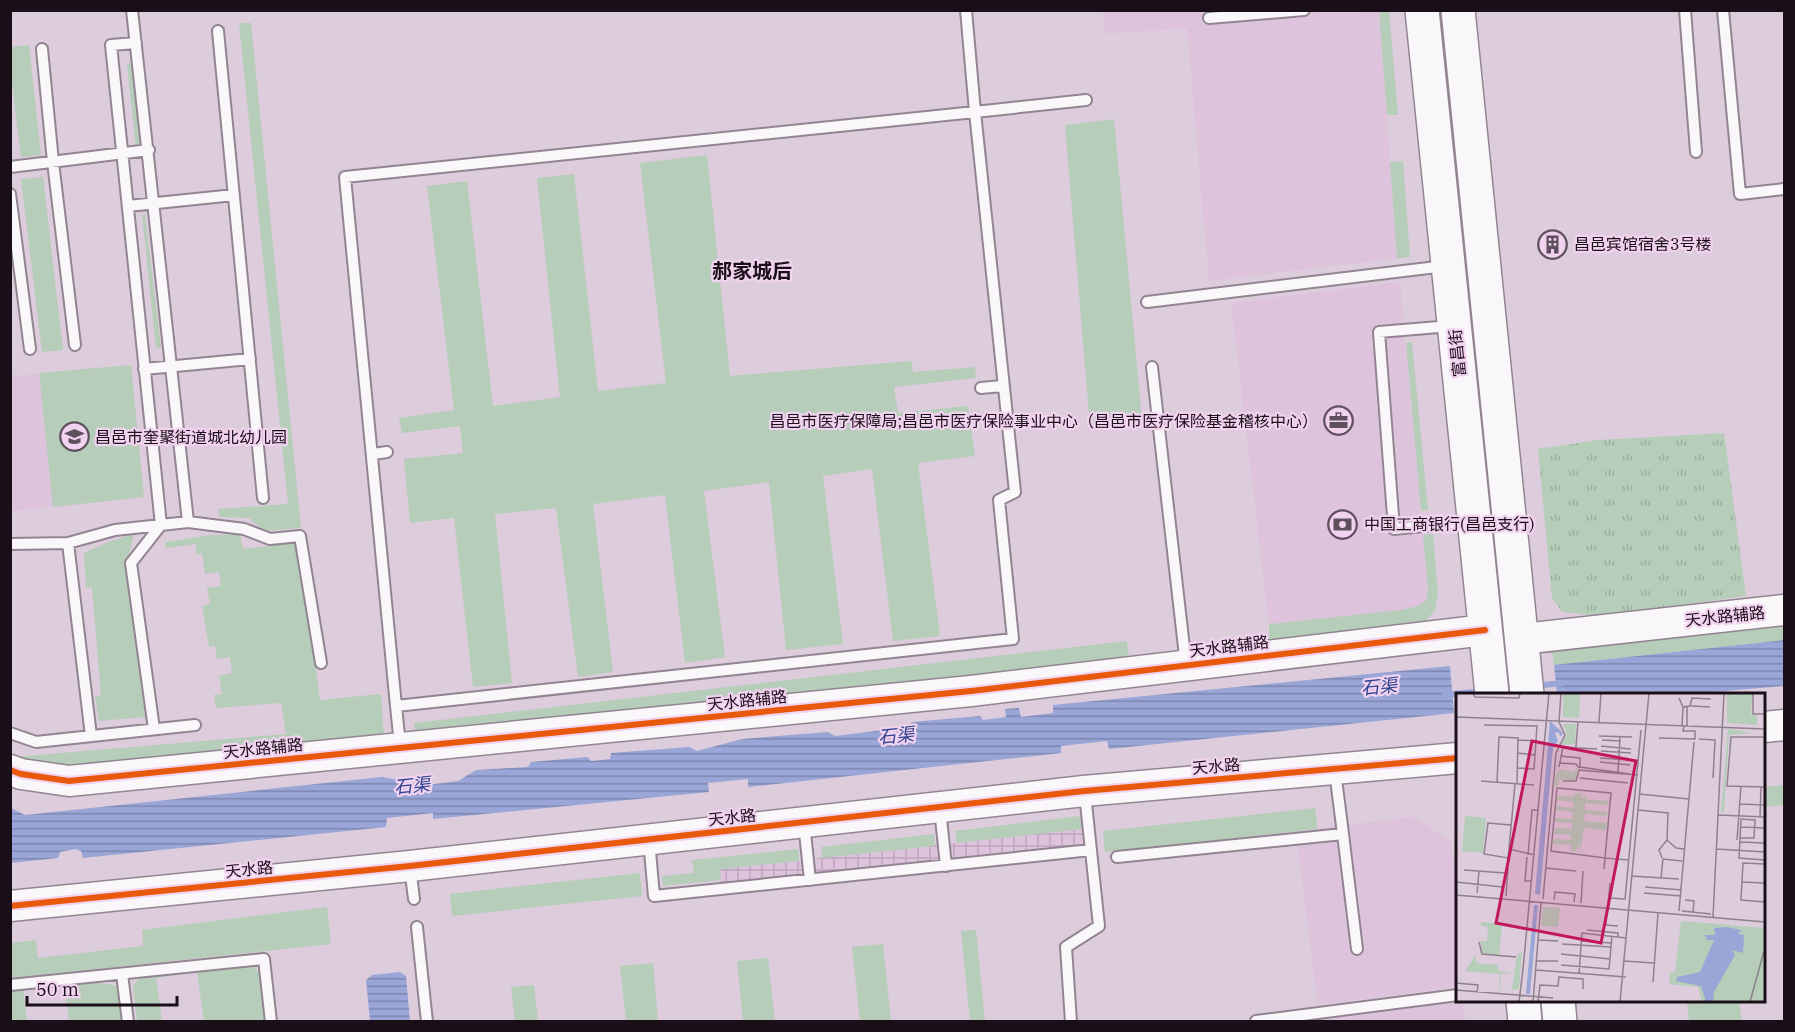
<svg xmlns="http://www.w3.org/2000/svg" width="1795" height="1032" font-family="'IBM Plex Serif','Noto Sans SC',serif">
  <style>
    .built { fill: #dec3dd }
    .industrial { fill: url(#industrial-grid) }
    .grass { fill: url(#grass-tufts) }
    .garden { fill: #b5cdb9 }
    .water { fill: url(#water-rules) }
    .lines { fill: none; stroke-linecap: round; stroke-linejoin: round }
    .stream { stroke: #9aa6d8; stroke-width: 6 }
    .lane-casing { stroke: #928591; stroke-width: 14 }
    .secondary-casing { stroke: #928591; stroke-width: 33 }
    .primary-casing { stroke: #928591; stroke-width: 36 }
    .lane { stroke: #faf7fa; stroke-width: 10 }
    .secondary { stroke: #faf7fa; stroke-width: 30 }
    .primary { stroke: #faf7fa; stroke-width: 33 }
    .cycleway-casing { stroke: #f1d2ef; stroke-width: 10 }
    .cycleway { stroke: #e8590c; stroke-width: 6 }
    .labels { text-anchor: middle; stroke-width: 4.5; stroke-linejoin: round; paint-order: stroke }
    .poi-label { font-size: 16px; fill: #1a0f19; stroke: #f1d2ef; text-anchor: start }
    .street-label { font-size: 16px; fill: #1a0f19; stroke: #f1d2ef }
    .water-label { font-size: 18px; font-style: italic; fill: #2c428f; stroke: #f1d2ef }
    .quarter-label { font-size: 20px; font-weight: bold; fill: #1a0f19; stroke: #f1d2ef }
    .inset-road { fill: none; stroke: #8f808e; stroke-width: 1.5 }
    .view { fill: #c2185b; fill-opacity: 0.15; stroke: #c2185b; stroke-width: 3 }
    .inset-edge { fill: none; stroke: #1a0f19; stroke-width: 3 }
  </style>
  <defs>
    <pattern id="industrial-grid" width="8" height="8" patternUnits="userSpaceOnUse" patternTransform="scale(1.5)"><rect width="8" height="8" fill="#dec3dd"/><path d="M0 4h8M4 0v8" fill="none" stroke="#bea6bd"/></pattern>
    <pattern id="grass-tufts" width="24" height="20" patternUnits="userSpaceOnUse" patternTransform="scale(1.5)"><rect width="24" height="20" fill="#b5cdb9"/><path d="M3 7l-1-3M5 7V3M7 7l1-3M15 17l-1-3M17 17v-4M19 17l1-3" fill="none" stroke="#9baf9e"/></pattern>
    <pattern id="water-rules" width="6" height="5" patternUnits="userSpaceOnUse" patternTransform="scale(1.5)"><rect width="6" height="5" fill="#9aa6d8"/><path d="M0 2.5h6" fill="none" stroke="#7d86ae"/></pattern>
  </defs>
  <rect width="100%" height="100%" fill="#ddccdc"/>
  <path class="built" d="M 1321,10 L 1322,14 L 1379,11 L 1397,258 L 1209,281 L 1187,28 L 1105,34 L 1103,11 Z
    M 1400,282 L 1428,587 L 1427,600 L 1418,606 L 1401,610 L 1269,624 L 1231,303 Z
    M 131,365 L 144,497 L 11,511 L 10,376 Z
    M 1414,817 L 1451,841 L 1458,889 L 1457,987 L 1318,1005 L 1296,831 Z
    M 1457,999 L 1458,1000 L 1463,1001 L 1465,1021 L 1276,1022 Z"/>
  <path class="industrial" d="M 1082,829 L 1084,845 L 721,885 L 719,869 Z"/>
  <path class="grass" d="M 1724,433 L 1746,596 L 1602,616 L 1562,612 L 1552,598 L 1538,449 L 1598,440 Z"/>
  <path class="garden" d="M 1379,11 L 1389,11 L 1398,115 L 1387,115 Z
    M 239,23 L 251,23 L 301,528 L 264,531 L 249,518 L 220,517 L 218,509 L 288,504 Z
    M 29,45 L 41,155 L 21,157 L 11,75 L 11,47 Z
    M 132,62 L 141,148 L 136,148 L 127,64 Z
    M 1114,119 L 1142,420 L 1090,426 L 1065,125 Z
    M 707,155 L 730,376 L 912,361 L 913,372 L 975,367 L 976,378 L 894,387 L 898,413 L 968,406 L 975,456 L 918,463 L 940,636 L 893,641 L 872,469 L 823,476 L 843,644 L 786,650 L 769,482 L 704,491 L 725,657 L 685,663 L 665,495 L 593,504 L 613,672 L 578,677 L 556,508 L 495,514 L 512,683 L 473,687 L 454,518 L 410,523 L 404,459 L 463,453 L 460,426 L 402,433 L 399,418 L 454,410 L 427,186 L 467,181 L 493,406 L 560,397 L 537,178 L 574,174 L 598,391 L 666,383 L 640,163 Z
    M 1403,161 L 1410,257 L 1397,258 L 1390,162 Z
    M 43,177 L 63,350 L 42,352 L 21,179 Z
    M 145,214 L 161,347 L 156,348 L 142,215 Z
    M 1412,342 L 1428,510 L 1421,511 L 1406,343 Z
    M 131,365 L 144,497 L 53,507 L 39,373 Z
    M 134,534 L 127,564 L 145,717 L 99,721 L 95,696 L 101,695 L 92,587 L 86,588 L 84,553 L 108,542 Z
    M 240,534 L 243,549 L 299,542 L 320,700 L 381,694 L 384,739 L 66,768 L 22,766 L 14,757 L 286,734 L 281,703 L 216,708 L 214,695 L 222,694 L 219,676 L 232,673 L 230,657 L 217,659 L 215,646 L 209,647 L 202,606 L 210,604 L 207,588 L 221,586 L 219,572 L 205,574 L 202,553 L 196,555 L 196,544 L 166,548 L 165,542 L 211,535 Z
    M 1433,534 L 1438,593 L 1435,610 L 1423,624 L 1269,640 L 1269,624 L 1401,610 L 1418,606 L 1427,600 L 1428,587 L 1423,535 Z
    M 1784,624 L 1784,640 L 1554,665 L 1552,650 Z
    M 1127,641 L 1129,660 L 416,737 L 414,723 Z
    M 1784,785 L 1784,805 L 1764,807 L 1764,787 Z
    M 1315,808 L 1318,829 L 1105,852 L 1103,831 Z
    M 1080,816 L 1082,829 L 957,843 L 955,831 Z
    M 934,834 L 935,846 L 822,858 L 821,847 Z
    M 798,849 L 799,861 L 720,869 L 721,880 L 663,886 L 662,876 L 694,873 L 692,860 Z
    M 640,873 L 642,896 L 452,916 L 450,894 Z
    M 327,907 L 331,944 L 11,978 L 11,943 L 36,940 L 38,958 L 143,946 L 142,930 Z
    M 976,930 L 985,1021 L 970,1021 L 961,931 Z
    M 883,944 L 891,1021 L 860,1021 L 852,947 Z
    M 768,958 L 775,1021 L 743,1021 L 737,961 Z
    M 653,963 L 658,1021 L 626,1021 L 620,966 Z
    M 251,964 L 259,972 L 265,1021 L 204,1021 L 197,972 L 156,978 L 162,1021 L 137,1021 L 133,986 L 139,978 Z
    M 86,981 L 119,986 L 123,1021 L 69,1021 L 64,985 L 23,990 L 27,1021 L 11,1021 L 10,990 Z
    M 534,985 L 538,1021 L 515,1021 L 511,987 Z
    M 1687,1001 L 1739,1001 L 1742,1021 L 1689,1021 Z"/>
  <path class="water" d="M 1784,640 L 1784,686 L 1691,694 L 1557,694 L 1554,665 Z
    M 1450,666 L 1454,713 L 1109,749 L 1107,741 L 1061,746 L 1061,753 L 748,787 L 748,779 L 708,783 L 709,792 L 433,819 L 433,813 L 387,818 L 386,827 L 83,858 L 81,851 L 75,849 L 60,852 L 58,858 L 11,863 L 11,808 L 25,815 L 382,777 L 427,785 L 458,781 L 476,770 L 528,767 L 531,762 L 587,757 L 591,761 L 610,759 L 611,753 L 689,747 L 697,751 L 742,739 L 828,732 L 835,736 L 907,727 L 912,722 L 980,716 L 983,720 L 1006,717 L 1005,709 L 1019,708 L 1021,717 L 1053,713 L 1053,705 Z
    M 400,972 L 406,976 L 410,1021 L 370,1021 L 366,980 L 372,975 Z"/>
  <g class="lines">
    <path class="stream" d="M 1534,686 L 1563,683
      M 1445,695 L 1482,691"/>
    <defs>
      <path id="lane" d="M 132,10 L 188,522
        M 966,10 L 975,112 L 1086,100
        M 1685,10 L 1696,152
        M 1723,10 L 1740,194 L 1784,189
        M 1209,18 L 1304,10
        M 218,31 L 263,498
        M 42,49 L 53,162 L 75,345
        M 975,112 L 1015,492 L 999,500 L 1013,639 L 396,706 L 345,177 Z
        M 10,167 L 149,150
        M 10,194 L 30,349
        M 128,206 L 234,195
        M 1147,302 L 1445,266
        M 1451,326 L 1379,332 L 1394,529 L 1471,521
        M 1152,367 L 1186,665
        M 144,369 L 250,359
        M 981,388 L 1002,386
        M 373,454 L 387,452
        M 10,544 L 68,543
        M 396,706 L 400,745
        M 154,729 L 131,563 L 161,525 L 188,522 L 244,529 L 270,539 L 300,536 L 321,663
        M 10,733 L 36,742 L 195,725
        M 91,736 L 68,543 L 115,530 L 161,525 L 111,45 L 136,43
        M 940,809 L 946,866
        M 804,823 L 810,880
        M 1343,834 L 1357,949
        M 649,840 L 654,896 L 1091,850
        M 1117,857 L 1343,834 L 1335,771
        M 410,867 L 414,899
        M 417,927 L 427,1022
        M 122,974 L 128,1022
        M 10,985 L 264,959 L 271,1022
        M 1256,1021 L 1458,995
        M 1071,1022 L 1066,947 L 1099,926 L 1085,794"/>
      <path id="secondary" d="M 1522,639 L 1784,610
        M 1764,727 L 1784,725
        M 10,770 L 21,774 L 69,781 L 971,691 L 1485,630
        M 10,906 L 410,866 L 1084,791 L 1458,758"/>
      <path id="primary" d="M 1422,10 L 1492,694
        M 1458,10 L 1527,694
        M 1523,1000 L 1525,1022
        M 1558,1000 L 1560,1022"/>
    </defs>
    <use href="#lane" class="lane-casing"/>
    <use href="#secondary" class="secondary-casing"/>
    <use href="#primary" class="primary-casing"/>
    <use href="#lane" class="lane"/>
    <use href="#secondary" class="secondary"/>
    <use href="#primary" class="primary"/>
    <defs>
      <path id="cycleway" d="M 10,770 L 21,774 L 69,781 L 971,691 L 1485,630
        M 10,906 L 410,866 L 1084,791 L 1458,758"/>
    </defs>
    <use href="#cycleway" class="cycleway-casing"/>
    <use href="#cycleway" class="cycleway"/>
  </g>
  <defs>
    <symbol id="building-ring" viewBox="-11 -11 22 22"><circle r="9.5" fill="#f1d2ef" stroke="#5e515d" stroke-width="1.5"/><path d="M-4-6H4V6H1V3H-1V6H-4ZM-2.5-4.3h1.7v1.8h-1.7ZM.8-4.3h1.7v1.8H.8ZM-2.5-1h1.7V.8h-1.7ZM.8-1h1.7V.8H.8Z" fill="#5e515d"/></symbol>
    <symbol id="office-ring" viewBox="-11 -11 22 22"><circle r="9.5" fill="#f1d2ef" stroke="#5e515d" stroke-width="1.5"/><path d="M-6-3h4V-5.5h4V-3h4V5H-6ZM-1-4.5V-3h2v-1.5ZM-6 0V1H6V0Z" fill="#5e515d"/></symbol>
    <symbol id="school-ring" viewBox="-11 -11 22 22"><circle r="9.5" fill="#f1d2ef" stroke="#5e515d" stroke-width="1.5"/><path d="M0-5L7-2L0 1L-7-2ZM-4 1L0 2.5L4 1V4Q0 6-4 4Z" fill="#5e515d"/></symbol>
    <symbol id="bank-ring" viewBox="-11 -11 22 22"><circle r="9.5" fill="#f1d2ef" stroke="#5e515d" stroke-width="1.5"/><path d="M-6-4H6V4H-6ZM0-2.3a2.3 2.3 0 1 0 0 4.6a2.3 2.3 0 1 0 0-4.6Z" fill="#5e515d"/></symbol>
  </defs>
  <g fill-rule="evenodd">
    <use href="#building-ring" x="1536" y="228" width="33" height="33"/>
    <use href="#office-ring" x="1322" y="404" width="33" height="33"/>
    <use href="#school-ring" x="58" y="420" width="33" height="33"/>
    <use href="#bank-ring" x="1326" y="508" width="33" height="33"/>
  </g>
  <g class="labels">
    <g class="poi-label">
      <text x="1574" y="250">昌邑宾馆宿舍3号楼</text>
      <text x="1318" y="427" text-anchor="end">昌邑市医疗保障局;昌邑市医疗保险事业中心（昌邑市医疗保险基金稽核中心）</text>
      <text x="95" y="443">昌邑市奎聚街道城北幼儿园</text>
      <text x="1364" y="530">中国工商银行(昌邑支行)</text>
    </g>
    <g class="street-label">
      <text transform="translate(1457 353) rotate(-96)" y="6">富昌街</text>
      <text transform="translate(1725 616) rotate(-6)" y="6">天水路辅路</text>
      <text transform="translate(1229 646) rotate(-7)" y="6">天水路辅路</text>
      <text transform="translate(747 700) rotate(-6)" y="6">天水路辅路</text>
      <text transform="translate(263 748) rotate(-6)" y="6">天水路辅路</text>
      <text transform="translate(1216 766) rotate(-5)" y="6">天水路</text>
      <text transform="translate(732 817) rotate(-6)" y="6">天水路</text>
      <text transform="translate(249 869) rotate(-6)" y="6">天水路</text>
    </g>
    <g class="water-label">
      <text transform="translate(1379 687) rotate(-6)" y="6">石渠</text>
      <text transform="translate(896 736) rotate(-6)" y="6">石渠</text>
      <text transform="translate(412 786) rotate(-6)" y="6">石渠</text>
    </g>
    <g class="quarter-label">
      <text x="752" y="278">郝家城后</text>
    </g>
  </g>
  <g transform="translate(1456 693)">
    <rect width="309" height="309" fill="#ddccdc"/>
    <path d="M 124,0 L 123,25 L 107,24 L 107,1 ZM 107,31 L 120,31 L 119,51 L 105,52 L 111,40 ZM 87,214 L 104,215 L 102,234 L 85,233 ZM 225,228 L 309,235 L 309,309 L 246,309 L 242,294 L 213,291 L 214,280 L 219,279 Z" fill="#b5cdb9"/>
    <path d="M 271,0 L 296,0 L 295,22 L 301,22 L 301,32 L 271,30 ZM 272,36 L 297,40 L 273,42 L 268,119 L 265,119 ZM 103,55 L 100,83 L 104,76 L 117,79 L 122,74 L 119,88 L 103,87 L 102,93 L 98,93 ZM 119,100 L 126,100 L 125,106 L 130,101 L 130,106 L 153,108 L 152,112 L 129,110 L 129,117 L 151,119 L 151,123 L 129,121 L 128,128 L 151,130 L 150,137 L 128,135 L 124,160 L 123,151 L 120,158 L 115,158 L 115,152 L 97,151 L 98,146 L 115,147 L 115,142 L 98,141 L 99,135 L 116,136 L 116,130 L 99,129 L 99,125 L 116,126 L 117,119 L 100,117 L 100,113 L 117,115 L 118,109 L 101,107 L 101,103 L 118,104 ZM 9,123 L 30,125 L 27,160 L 6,158 ZM 25,229 L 46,231 L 43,262 L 27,260 L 24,248 L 31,248 L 32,234 L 25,233 ZM 66,258 L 63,296 L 51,298 L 56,296 L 61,262 ZM 19,263 L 21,270 L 42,272 L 42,278 L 57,280 L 45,281 L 44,296 L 48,298 L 43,297 L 44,281 L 9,278 Z" fill="#b5cdb9"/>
    <path d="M 94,28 L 107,40 L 105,44 L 102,39 L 99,40 L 102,48 L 97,55 L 84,202 L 79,201 ZM 78,212 L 82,212 L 74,301 L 70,301 ZM 271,234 L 285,237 L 282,241 L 288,242 L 287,260 L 276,257 L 279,262 L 258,299 L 257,309 L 250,309 L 245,293 L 220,288 L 221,284 L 244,279 L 258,247 L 251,247 L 249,242 L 259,242 L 258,235 Z" fill="#9aa6d8"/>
    <path class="inset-road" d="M 17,0 L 19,4 L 63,5 L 64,0M 297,0 L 297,21 L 309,21M 223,5 L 227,14 L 234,13 L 236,5 L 255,6M 235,13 L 254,14M 0,24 L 309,36M 143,29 L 145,0M 28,32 L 81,33 L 78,76 L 61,75M 226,33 L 227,14M 231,33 L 231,14M 143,43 L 176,44M 309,44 L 275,44 L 271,93 L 309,94M 203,45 L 239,46 L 239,38 L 227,38 L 228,33M 0,46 L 0,24M 243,46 L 259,47 L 257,85M 62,47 L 80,48M 146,47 L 164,48M 145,53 L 175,56M 120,54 L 122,28M 145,58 L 175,60M 61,60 L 79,62M 104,63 L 124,65 L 124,74 L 173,81M 144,65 L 174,67M 144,69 L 174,72M 103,70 L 120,71 L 123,75M 103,74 L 107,54 L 141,56M 123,77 L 182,82M 162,79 L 164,44M 124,85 L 172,90M 25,88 L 78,92M 107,88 L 120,88 L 123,77M 41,89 L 43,44 L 62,45 L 61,91M 59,91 L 53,156 L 79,162M 101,95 L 155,100 L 149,165 L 95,158 ZM 183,101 L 233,106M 283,111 L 309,112M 182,117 L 212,120 L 211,147 L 220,155 L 228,156M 262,122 L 309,124M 304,124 L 305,94M 285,134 L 309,135M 284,145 L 298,145 L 299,127 L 285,126 L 283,165 L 309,167M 281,147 L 285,93M 284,149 L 309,150M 53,156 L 52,165 L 28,161 L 32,130 L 55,132M 260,156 L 309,159M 72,162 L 76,117 L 82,117M 71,164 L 69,188 L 76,188M 206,165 L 203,157 L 211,147M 309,171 L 287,170 L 285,207 L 309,209M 89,175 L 120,178M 148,176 L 149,165 L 173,167M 8,177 L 49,180M 175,183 L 223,186M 205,185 L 207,166 L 226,168M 0,189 L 46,194M 286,189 L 308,190M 189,194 L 226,197M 21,200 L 23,178M 188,200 L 225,203M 0,202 L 309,229M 50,203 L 52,175M 153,205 L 169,206 L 185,37M 87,206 L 100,60 L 109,42 L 103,29 L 105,0M 98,207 L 99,199 L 119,201 L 118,209M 229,207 L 238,208 L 237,219M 125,210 L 127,178M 152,212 L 154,190M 151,216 L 150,232 L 162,233M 223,218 L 238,49M 226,218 L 255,221M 257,224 L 268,0M 131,237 L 162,240 L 162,244M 82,247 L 102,248M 125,248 L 155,250M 23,249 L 26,261 L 60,264M 106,251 L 155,254M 105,261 L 154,266M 81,268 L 102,268M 168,268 L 198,270M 105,272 L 153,276 L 156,243M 67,276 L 93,0M 80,277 L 170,284M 123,281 L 126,240 L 170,245M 197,289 L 202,220M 0,290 L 22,292 L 21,299M 0,297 L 97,305M 63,309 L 67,276M 77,309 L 85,210M 82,309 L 84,292 L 102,293 L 103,284 L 127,286 L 127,296M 164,309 L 193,0M 294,309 L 308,258"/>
    <path class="view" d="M 76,48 L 180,68 L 145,250 L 40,230 Z"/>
    <rect width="309" height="309" class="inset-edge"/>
  </g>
  <rect width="1795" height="1032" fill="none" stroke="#1a0f19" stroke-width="24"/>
  <path d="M27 996v9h150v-9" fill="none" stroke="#1a0f19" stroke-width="3"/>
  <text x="36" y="996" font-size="18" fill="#1a0f19" stroke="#f1d2ef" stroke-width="4.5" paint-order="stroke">50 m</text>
</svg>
